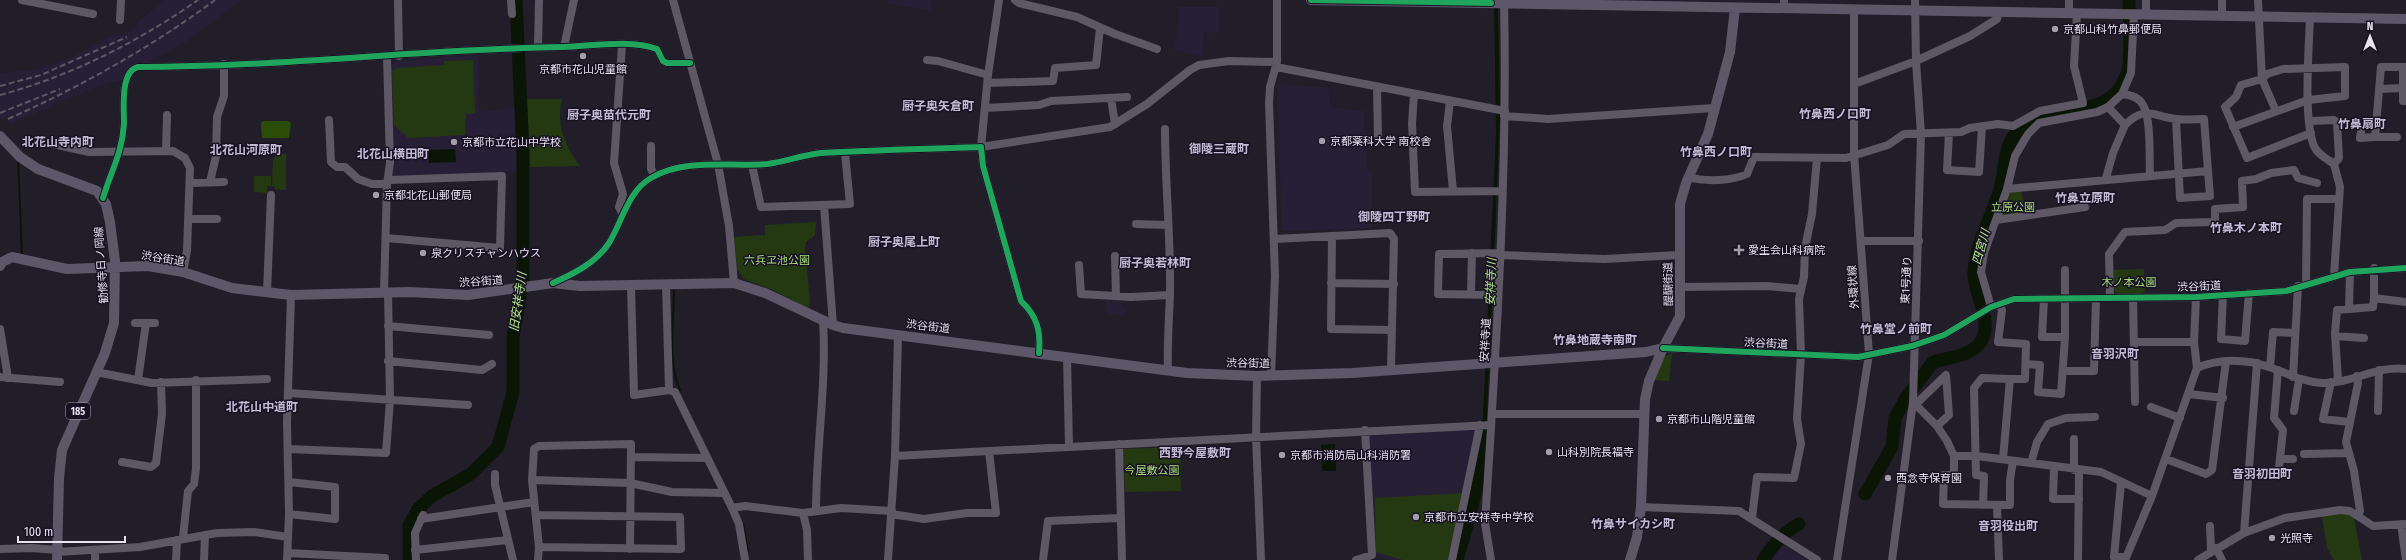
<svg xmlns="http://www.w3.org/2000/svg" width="2406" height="560" font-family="'Fira Sans Condensed','Noto Sans JP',sans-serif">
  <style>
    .built { fill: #271f35 }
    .green { fill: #243912 }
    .forest { fill: #2c4d07 }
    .water { fill: #0a1505 }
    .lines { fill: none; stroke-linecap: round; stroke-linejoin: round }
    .stream { stroke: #0a1505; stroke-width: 2 }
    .river { stroke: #0a1505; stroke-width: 13 }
    .minor { stroke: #5d5766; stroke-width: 8 }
    .major { stroke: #5e576a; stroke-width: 10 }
    .rail { stroke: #5c5864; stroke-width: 2; stroke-dasharray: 6 3; stroke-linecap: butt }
    .cycleway-casing { stroke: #181123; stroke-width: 8 }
    .cycleway { stroke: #20a55d; stroke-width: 6 }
    .poi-dot { fill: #a19daa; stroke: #181123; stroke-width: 1.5 }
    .labels { text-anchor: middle; stroke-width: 3; stroke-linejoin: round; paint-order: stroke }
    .shield { fill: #181123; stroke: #a8a3b2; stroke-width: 1 }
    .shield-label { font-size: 10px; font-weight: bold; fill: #e6e2ef }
    .poi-label { font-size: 11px; fill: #e6e2ef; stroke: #181123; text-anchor: start }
    .park-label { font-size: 11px; fill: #a5de7b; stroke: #181123 }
    .street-label { font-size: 11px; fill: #e6e2ef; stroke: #181123 }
    .neighbourhood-label { font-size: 12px; font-weight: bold; fill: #c4bcd5; stroke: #181123 }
    .water-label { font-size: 12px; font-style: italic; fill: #afe986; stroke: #181123 }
  </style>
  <rect width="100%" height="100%" fill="#221e29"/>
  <path class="built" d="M 164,0 L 241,0 L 187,41 L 143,65 L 124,79 L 99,86 L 10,124 L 7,117 L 0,120 L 0,74 L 36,69 L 71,58 L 116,33 L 120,36 L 138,27 L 136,24 Z
    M 889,0 L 932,0 L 931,11 L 888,3 Z
    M 1179,7 L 1219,7 L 1219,33 L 1204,32 L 1202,57 L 1174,50 L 1179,22 Z
    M 479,55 L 478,108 L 481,112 L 516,106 L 516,172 L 393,176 L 390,68 L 396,61 Z
    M 1277,84 L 1329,88 L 1330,107 L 1364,111 L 1367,170 L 1372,172 L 1372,228 L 1282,231 Z
    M 1106,300 L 1123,301 L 1121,306 L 1125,307 L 1125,315 L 1106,314 Z
    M 1476,429 L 1449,560 L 1392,560 L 1374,554 L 1369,437 L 1371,436 Z
    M 1780,544 L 1797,554 L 1806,560 L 1768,560 Z"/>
  <path class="green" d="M 473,60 L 475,113 L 466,114 L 465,135 L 408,138 L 394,125 L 392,71 L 397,68 L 444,65 L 444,61 Z
    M 527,99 L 562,99 C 556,124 564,145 580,166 L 530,167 Z
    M 276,154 L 286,154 L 286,190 L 275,189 L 275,187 L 272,186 L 273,161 Z
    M 254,176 L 271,176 L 271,186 L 267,186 L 267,193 L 254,192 Z
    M 2021,187 L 2023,201 L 2031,203 L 2033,214 L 1996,220 L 2007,189 Z
    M 816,222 L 815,235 L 806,242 L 805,248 L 810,302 L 808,308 L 771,289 L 744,279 L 737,269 L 734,237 L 765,235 L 765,225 Z
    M 2144,269 L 2145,291 L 2140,295 L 2117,294 L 2114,290 L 2113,270 Z
    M 1672,353 L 1669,381 L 1654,380 L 1664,357 Z
    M 1180,447 L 1181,491 L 1125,492 L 1123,449 Z
    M 1464,493 L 1448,560 L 1403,560 L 1376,552 L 1375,498 Z
    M 2341,513 L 2348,514 L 2354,518 L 2362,560 L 2334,560 L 2327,548 L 2322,516 Z"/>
  <path class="forest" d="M 263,121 L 288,121 L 291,123 L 289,138 L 262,138 L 261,123 Z"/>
  <path class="water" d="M 1494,0 L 1498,0 L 1500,119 L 1486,438 L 1459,560 L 1454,560 L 1480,448 L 1483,416 L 1496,132 Z
    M 455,149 L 456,162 L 429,163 L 428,150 Z
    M 1335,444 L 1336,471 L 1322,471 L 1321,445 Z"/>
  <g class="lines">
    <path class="stream" d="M 18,159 L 22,256
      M 674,290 C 674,322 667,361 680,390
      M 743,524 L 748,551"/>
    <path class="river" d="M 1865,494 L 1892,447 L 1895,418 L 1906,398 L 1933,362 C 1948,358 1970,356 1980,343 C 1995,321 1973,295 1974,273 C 1975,245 1991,218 1999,192 C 2004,179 2003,164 2007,151 C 2025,87 2109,137 2128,70 C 2132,55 2129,16 2129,0
      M 409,560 L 409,526 L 418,509 L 432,496 L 471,474 L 498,447 L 513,392 L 513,337 L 523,280 L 523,154 L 516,0
      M 1457,560 C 1470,516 1483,471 1485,426
      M 1763,560 C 1773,546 1783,532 1799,524"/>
    <path class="minor" d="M 22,0 L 93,14
      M 398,0 L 399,56
      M 511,0 L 512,14
      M 673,0 L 718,164 L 729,226 L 734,283
      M 999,0 L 988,75 L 981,147 L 1110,127 L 1147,104 L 1190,70 L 1199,65 L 1229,61 L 1277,62
      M 1015,0 L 1019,3 L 1077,17 L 1115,34 L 1157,49
      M 2069,0 L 2069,13
      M 2146,0 L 2146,14
      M 2258,0 L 2262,79 L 2276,111
      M 2222,1 L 2222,16
      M 1784,8 L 1784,0
      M 2310,17 C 2309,48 2303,119 2314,146 C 2317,154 2327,159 2334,164 L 2340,187 L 2334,276
      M 120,20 L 121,0
      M 622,45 L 614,163 L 623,194 L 619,207 L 622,213
      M 538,47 L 539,0
      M 564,47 L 574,0
      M 927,60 L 938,61 L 988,75
      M 1276,67 L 1505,111
      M 2403,67 L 2403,101 L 2406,101
      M 988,83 L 1053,81 L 1055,68 L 1096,65 L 1100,28
      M 1854,84 L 1916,61 L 1970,36 L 1997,19 L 1999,12
      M 1377,87 L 1378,138
      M 2379,89 L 2403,88
      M 1414,94 L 1412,124 L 1415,192 L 1502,191
      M 2122,94 C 2129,95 2136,96 2141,102 C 2152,114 2149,159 2150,176
      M 1111,98 L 1115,124
      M 1450,101 L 1447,126 L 1453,191
      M 985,108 L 1039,105 L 1051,101 L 1127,97
      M 1504,116 L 1548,119 L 1714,108
      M 2176,119 L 2180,198 L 2210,196 L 2208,171
      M 329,120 L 331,162 L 337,167 L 345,167 L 358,179 L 372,184 L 387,184
      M 2310,121 L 2334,120 L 2337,122 L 2339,158 L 2334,164
      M 2233,127 L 2308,100 L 2345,96 L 2345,67 L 2283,69 L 2267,74 L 2262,79 L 2241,85 L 2236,97 L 2225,107 L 2247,158 L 2311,133
      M 1165,129 C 1165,184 1171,239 1170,294 C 1169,320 1167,345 1168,371
      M 2361,132 L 2360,138 L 2375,137
      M 1949,133 L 1947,170 L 1979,172 L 1982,127
      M 2397,137 L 2375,137 L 2381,67 L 2406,67
      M 41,144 L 53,144 L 89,152 L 173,151 L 185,158 L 190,168 L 187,251 L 183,272
      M 651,146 L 651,169 L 655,176
      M 166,151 L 167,115
      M 752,165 L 761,207 L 850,204 L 845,153
      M 1689,177 C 1705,182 1732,181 1747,174 L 1754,157 L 1846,158 L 1888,145 L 1904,134 L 1961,132 L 1970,128 L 1998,124 L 2013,126 L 2040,111 L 2083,103 L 2074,66 L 2077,13
      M 2106,178 L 2113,153 L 2125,125
      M 210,182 L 216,156 L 217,117 L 224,96 L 224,64
      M 190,183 L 224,182
      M 2007,189 L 2208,171 L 2204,119 C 2195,119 2185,120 2176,119 C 2152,116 2145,105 2125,125 L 2108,107
      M 103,198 C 111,171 122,154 124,124 C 124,109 120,71 138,67 C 280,67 422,49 564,47 C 592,46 631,39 657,49 L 663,61 L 667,63 L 690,63
      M 824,205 L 833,325
      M 188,219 L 217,219
      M 1996,220 L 2085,207
      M 1136,224 L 1167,225
      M 1332,237 L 1331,329 L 1392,330
      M 386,238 L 500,248 L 502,176 L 389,180
      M 1275,239 L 1390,233 L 1394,239 L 1391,369
      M 1861,241 L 1919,241
      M 1500,255 L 1604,259 L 1679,255
      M 1115,256 L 1116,296
      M 1079,265 L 1081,294 L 1131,297 L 1170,295
      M 2374,268 L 2374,298 L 2406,302
      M 553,283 C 573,274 596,263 609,243 C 622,222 628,191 651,178 C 685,158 730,167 767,164 C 785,162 802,155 821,153 C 874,150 928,149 981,147 L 983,166 L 1021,301 C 1037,316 1041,331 1039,353
      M 1331,283 L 1394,284
      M 666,284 L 669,390
      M 2306,284 L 2307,199 L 2339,199
      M 631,285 L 634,395 L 669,390 L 675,392 L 732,508 L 739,524 L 745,560
      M 1680,287 L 1767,286 L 1801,289
      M 384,292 L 387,184 L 390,163 L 387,57
      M 267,293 L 271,195
      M 1471,294 L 1472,253
      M 1498,295 L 1438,294 L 1439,254 L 1500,253
      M 2223,295 L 2221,339 L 2245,341 L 2249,293
      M 2110,298 L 2109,254 L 2125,232 L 2165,230 L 2176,223 L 2215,222 L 2215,209 L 2243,207 L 2242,181 L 2256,179 L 2271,173 L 2294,170 L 2298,178 L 2317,183
      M 2133,298 L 2135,402
      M 2044,299 L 2042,337 L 2065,337
      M 1999,304 L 2002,310 L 1998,342 L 2026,344 L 2025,379 L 2010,379 L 2003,459
      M 1991,307 L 1981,272 L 1984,253 L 2007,189 L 2015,156 L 2028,134 L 2039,123 L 2097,112 L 2108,107 L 2122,94 L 2131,73 L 2134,14
      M 2349,308 L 2350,272
      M 135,323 L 146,323
      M 388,326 L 489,335
      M 0,329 L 8,378
      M 2335,336 L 2364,338
      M 2134,342 L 2194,342
      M 1663,348 L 1858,357 L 1912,346 L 1944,335 L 1991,307 L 2014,299 L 2196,297 L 2286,291 L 2350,272 L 2406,268
      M 1067,357 L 1069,446
      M 388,361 L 482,370 L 492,364
      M 2026,364 L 2040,365 L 2038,392 L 2061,394 L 2065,337 L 2065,270
      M 2270,367 L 2273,332 L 2294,333
      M 2197,368 C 2219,358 2247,359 2269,367 C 2287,373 2302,382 2322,383 C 2351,384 2377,365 2406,369
      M 2278,370 L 2274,418 L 2283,430 L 2279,468
      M 2063,371 L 2094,371 L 2096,298
      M 96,372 L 152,383 L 267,379
      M 1257,376 L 1256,437 L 1261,560
      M 1271,376 L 1275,276 L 1269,103 L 1270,87 L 1277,62 L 1277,0
      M 2357,376 L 2358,383 L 2346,442 L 2354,471 L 2360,511 L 2358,516
      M 0,377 L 60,382
      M 2293,377 L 2298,286
      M 138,380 L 146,323 L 155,323
      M 2338,381 L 2335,333 L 2337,310 L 2373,307 L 2374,298
      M 2331,382 L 2323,419 L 2349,422
      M 289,393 L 468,405
      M 2189,394 L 2223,398
      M 1913,402 L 1937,426 L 1947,441 L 1954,456 L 1954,475 L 1944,475 L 1943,504 L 2010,505 L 2010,480 L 2013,461
      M 1916,404 L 1946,375 L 1949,415 L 1937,426
      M 2151,407 L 2180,418
      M 2294,411 L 2299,379
      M 2378,411 L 2379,370
      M 1492,414 L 1644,414
      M 1119,444 L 1122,560
      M 288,449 L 386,453 L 390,400 L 388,292
      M 2304,454 L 2348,453
      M 895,456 L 1491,425
      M 1954,456 L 1977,456 L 2101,472 L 2152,496
      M 632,457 L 707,458
      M 2166,459 L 2206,474 L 2212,470 L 2226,361
      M 2280,459 L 2293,459
      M 122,462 L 151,467 L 156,463 L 162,414 L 161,382
      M 2031,463 L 2037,442 L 2048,424 L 2066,418 L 2095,417
      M 2054,467 L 2053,499 L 2079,499
      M 2074,470 L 2074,439
      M 495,474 L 495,485 L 513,560
      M 532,480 L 630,483 L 672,492 L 724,493
      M 289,482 L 335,487 L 335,519 L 289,514
      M 2121,483 L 2114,557 L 2125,557
      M 1983,505 L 1984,476 L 1976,475 L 1974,388 L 1982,378 L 2010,379
      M 1997,505 L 1999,560
      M 1641,507 L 1739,511 L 1817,560
      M 732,508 L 745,506 L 803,513 L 841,508 L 892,511
      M 816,511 C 816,447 827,384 823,320
      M 803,513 L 807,530 L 808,560
      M 891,514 L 924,519 L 967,513 L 996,513 L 989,451
      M 536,515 L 680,517 L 681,549 L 539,547
      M 1752,518 L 1757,477 L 1794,478 L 1801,444 L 1797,419 L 1801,355 L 1799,299 L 1804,277 L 1805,248 L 1812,214 L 1817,158
      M 421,519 L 534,502
      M 2401,524 L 2406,560
      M 2210,526 L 2211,551
      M 2244,533 L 2257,363
      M 183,537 L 188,491 L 194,484 L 196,468 L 196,380
      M 2216,548 L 2222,560
      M 0,549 L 32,548 L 57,550
      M 415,550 L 508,540
      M 57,552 L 140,547 L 217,533 L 254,532 L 288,537
      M 288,553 L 385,558 L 385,560
      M 95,560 L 95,550
      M 176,560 L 177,540
      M 204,560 L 205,535
      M 287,560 L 289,514 L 287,422 L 291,295
      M 416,560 L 415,533 L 423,515
      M 538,560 L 539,547 L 532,480 L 534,449 L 539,446 L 631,444 L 630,549
      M 888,560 L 895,456 L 898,335
      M 1043,560 L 1048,521 L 1120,518
      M 1356,560 L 1372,555 L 1365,430
      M 1452,560 L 1480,425
      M 1491,560 L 1485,523 C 1496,349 1508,174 1504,0
      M 1837,560 L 1869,354 L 1854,154 L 1854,9
      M 1892,560 L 1913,402 L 1921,134 L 1916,61 L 1915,0
      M 2078,560 L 2079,471
      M 2125,560 L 2152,496 L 2197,368 L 2194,342 L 2196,297
      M 2198,560 L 2244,533 L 2285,518 L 2340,510 L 2350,511 L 2373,526 L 2406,524"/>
    <path class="major" d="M 1311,0 L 2406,19
      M 0,136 L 20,157 L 38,169 L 97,191 L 106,204 L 110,222 L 115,261 L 114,323 L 105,353 L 62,450 L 59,478 L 57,560
      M 0,266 L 2,262 L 12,257 L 67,269 L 148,266 L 183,272 L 232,288 L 291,295 L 409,292 L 468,295 L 553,283 L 580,286 L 734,283 L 765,293 L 833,325 L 843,328 L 1187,373 L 1257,376 L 1352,373 L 1646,352 L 1663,348
      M 1630,560 L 1637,537 L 1641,507 L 1645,399 L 1649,381 L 1663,348 L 1680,316 L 1680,204 L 1686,183 L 1708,134 L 1730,52 L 1735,8"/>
    <path class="rail" d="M 0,86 L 41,75 L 127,37
      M 0,95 C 71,76 138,42 198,0
      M 0,113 L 60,89
      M 8,119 C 82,86 150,48 215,0"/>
    <defs>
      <path id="cycleway" d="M 1311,0 L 1491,3
        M 103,198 C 111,171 122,154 124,124 C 124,109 120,71 138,67 C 280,67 422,49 564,47 C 592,46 631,39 657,49 L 663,61 L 667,63 L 690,63
        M 553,283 C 573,274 596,263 609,243 C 622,222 628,191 651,178 C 685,158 730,167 767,164 C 785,162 802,155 821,153 C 874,150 928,149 981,147 L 983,166 L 1021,301 C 1037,316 1041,331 1039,353
        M 1663,348 L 1858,357 L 1912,346 L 1944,335 L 1991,307 L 2014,299 L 2196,297 L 2286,291 L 2350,272 L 2406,268"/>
    </defs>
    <use href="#cycleway" class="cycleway-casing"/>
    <use href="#cycleway" class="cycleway"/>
  </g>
  <g class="poi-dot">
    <circle cx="2055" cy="29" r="4"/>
    <circle cx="583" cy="56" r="4"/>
    <circle cx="1322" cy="141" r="4"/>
    <circle cx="454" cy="142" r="4"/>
    <circle cx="376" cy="195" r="4"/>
    <path d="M1737 244h4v4h4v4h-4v4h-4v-4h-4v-4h4z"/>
    <circle cx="423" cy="253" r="4"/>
    <circle cx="1659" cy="419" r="4"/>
    <circle cx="1549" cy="452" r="4"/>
    <circle cx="1282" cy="455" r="4"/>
    <circle cx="1888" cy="478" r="4"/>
    <circle cx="1416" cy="517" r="4"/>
    <circle cx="2272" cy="538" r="4"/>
  </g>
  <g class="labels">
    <rect class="shield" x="66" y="403" width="24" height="16" rx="3"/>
    <g class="shield-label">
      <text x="78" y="415">185</text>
    </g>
    <g class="poi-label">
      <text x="2063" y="33">京都山科竹鼻郵便局</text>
      <text x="583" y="73" text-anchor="middle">京都市花山児童館</text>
      <text x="1330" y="145">京都薬科大学 南校舎</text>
      <text x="462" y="146">京都市立花山中学校</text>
      <text x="384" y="199">京都北花山郵便局</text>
      <text x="1748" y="254">愛生会山科病院</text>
      <text x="431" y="257">泉クリスチャンハウス</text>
      <text x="1667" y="423">京都市山階児童館</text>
      <text x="1557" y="456">山科別院長福寺</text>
      <text x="1290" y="459">京都市消防局山科消防署</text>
      <text x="1896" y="482">西念寺保育園</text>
      <text x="1424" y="521">京都市立安祥寺中学校</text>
      <text x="2280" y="542">光照寺</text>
    </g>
    <g class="park-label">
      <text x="2013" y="211">立原公園</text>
      <text x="777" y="264">六兵ヱ池公園</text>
      <text x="2129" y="286">木ノ本公園</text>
      <text x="1152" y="474">今屋敷公園</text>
    </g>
    <g class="street-label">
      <text transform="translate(163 258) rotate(9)" y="4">渋谷街道</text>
      <text transform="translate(101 265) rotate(-94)" y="4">勧修寺日ノ岡線</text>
      <text transform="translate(1906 280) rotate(-87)" y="4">東1号通り</text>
      <text transform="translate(481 281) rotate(-4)" y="4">渋谷街道</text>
      <text transform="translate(1668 284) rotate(-91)" y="4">醍醐街道</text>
      <text transform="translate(2199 286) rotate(-2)" y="4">渋谷街道</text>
      <text transform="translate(1853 287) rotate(-94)" y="4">外環状線</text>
      <text transform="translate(928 326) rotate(7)" y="4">渋谷街道</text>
      <text transform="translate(1485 340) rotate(-87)" y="4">安祥寺道</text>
      <text transform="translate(1766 343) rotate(3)" y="4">渋谷街道</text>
      <text transform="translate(1248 363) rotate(1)" y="4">渋谷街道</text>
    </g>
    <g class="neighbourhood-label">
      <text x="938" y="110">厨子奥矢倉町</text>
      <text x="1835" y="118">竹鼻西ノ口町</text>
      <text x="609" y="119">厨子奥苗代元町</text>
      <text x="2362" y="128">竹鼻扇町</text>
      <text x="58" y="146">北花山寺内町</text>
      <text x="1219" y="153">御陵三蔵町</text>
      <text x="246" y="154">北花山河原町</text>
      <text x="1716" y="156">竹鼻西ノ口町</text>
      <text x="393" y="158">北花山横田町</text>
      <text x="2085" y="202">竹鼻立原町</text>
      <text x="1394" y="221">御陵四丁野町</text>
      <text x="2246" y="232">竹鼻木ノ本町</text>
      <text x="904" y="246">厨子奥尾上町</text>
      <text x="1155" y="267">厨子奥若林町</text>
      <text x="1896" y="333">竹鼻堂ノ前町</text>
      <text x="1595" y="344">竹鼻地蔵寺南町</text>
      <text x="2115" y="358">音羽沢町</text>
      <text x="262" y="411">北花山中道町</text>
      <text x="1195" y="457">西野今屋敷町</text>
      <text x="2262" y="478">音羽初田町</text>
      <text x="1633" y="528">竹鼻サイカシ町</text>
      <text x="2008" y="530">音羽役出町</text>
    </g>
    <g class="water-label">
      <text transform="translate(1981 247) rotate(-74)" y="4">四宮川</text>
      <text transform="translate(1491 282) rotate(-88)" y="4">安祥寺川</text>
      <text transform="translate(518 302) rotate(-82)" y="4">旧安祥寺川</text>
    </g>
  </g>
  <g transform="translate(2370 36)" stroke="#181123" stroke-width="3" paint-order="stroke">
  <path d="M0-3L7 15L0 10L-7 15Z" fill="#e6e2ef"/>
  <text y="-6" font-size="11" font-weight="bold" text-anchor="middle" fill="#e6e2ef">N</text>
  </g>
  <path d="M18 536v6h107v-6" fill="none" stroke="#e6e2ef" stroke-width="2"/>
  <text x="24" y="536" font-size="12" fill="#e6e2ef" stroke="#181123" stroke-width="3" paint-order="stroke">100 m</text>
</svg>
